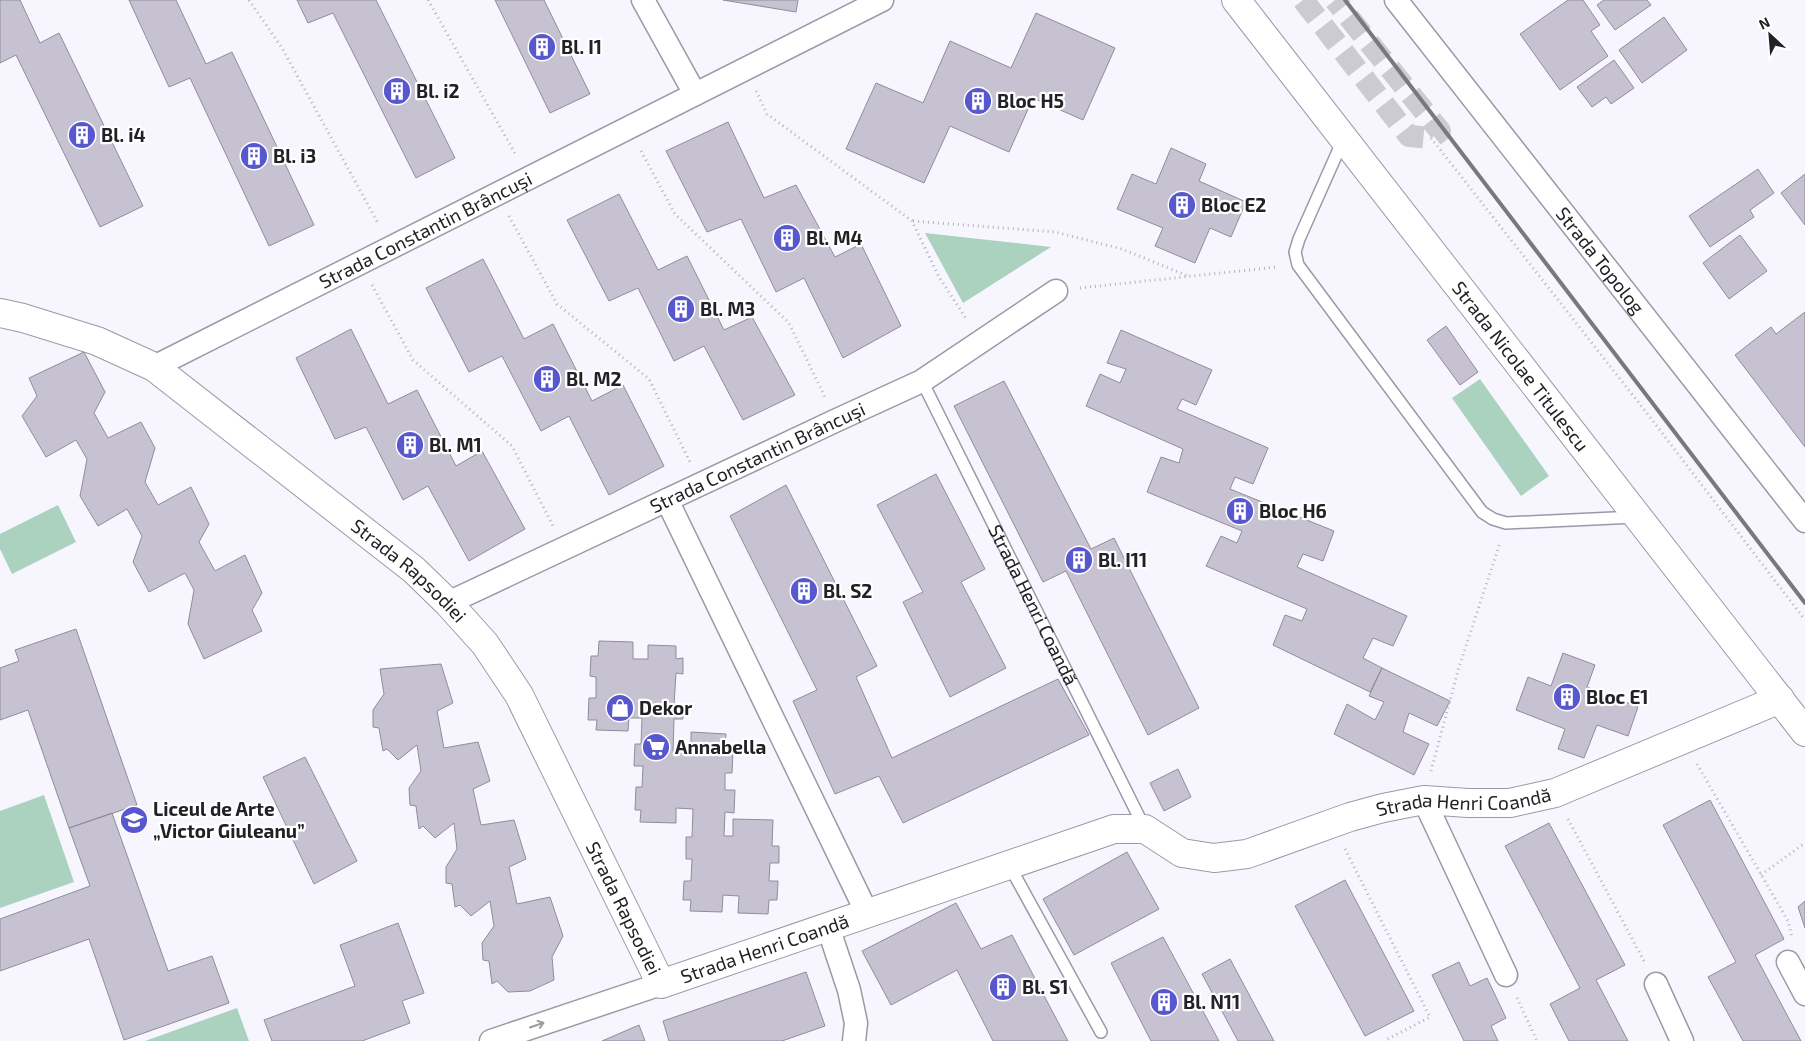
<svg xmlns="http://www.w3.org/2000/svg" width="1805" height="1041" font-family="'Exo 2',sans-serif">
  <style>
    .green { fill: #abd2bf }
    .building { fill: #c6c2d1; stroke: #908d9a }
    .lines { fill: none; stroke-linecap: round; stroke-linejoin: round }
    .street-tunnel { stroke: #cccbd3; stroke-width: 22; stroke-dasharray: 22 11; stroke-linecap: butt }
    .lane-casing { stroke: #9c99a7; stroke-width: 14 }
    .street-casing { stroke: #9c99a7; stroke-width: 25 }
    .secondary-casing { stroke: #9c99a7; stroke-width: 30 }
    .path { stroke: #b3b2b9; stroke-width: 3; stroke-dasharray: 1 4; stroke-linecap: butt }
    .lane { stroke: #fff; stroke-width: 11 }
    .street { stroke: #fff; stroke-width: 22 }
    .secondary { stroke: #fff; stroke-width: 28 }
    .rail { stroke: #79787e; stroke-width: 4 }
    .oneway { stroke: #9c9b9d }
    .labels { text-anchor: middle; stroke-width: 4.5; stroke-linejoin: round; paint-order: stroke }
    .poi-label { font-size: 19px; font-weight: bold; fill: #222126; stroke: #fff; text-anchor: start }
    .street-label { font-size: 19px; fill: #222126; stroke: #fff }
  </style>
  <rect width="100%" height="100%" fill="#f7f5fe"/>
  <path class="green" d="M 925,233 L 1051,247 L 963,303 Z
    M 1480,379 L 1549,476 L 1521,496 L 1452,398 Z
    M 58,505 L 76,542 L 12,574 L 0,549 L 0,534 Z
    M 44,795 L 74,882 L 0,908 L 0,811 Z
    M 237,1008 L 249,1041 L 145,1041 Z"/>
  <path class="building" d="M 0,0 L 20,0 L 40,43 L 59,33 L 143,206 L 100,227 L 16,55 L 0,63 Z
    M 129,0 L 176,0 L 206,64 L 232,52 L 314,225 L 269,246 L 190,78 L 169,87 Z
    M 297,0 L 376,0 L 455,158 L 416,178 L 333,13 L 308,23 Z
    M 495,0 L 544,0 L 590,94 L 550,113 Z
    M 723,0 L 798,0 L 796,12 Z
    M 1568,0 L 1583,0 L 1600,25 L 1591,31 L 1608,56 L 1560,90 L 1520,34 Z
    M 1604,0 L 1647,0 L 1651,5 L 1615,30 L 1597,5 Z
    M 1036,13 L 1115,48 L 1083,120 L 1033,98 L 1009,152 L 950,126 L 924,183 L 846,149 L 876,83 L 923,103 L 950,41 L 1011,68 Z
    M 1664,17 L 1687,50 L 1642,83 L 1619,50 Z
    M 1614,60 L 1634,88 L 1611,104 L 1606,97 L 1592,107 L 1577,87 Z
    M 728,122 L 764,198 L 796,185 L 835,257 L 861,244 L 901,326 L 843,358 L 804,278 L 776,292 L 741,219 L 707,232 L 666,151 Z
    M 1171,148 L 1206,164 L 1199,181 L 1246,202 L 1231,237 L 1210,228 L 1195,263 L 1155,246 L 1163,228 L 1117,209 L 1132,174 L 1156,184 Z
    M 1758,169 L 1774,193 L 1750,210 L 1754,217 L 1710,247 L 1689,216 Z
    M 1805,174 L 1805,225 L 1781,193 Z
    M 619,194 L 658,270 L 687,256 L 724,330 L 752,317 L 795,395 L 743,420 L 704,346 L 674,361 L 638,288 L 609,301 L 567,220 Z
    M 1740,235 L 1767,271 L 1729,299 L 1703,263 Z
    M 483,259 L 524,339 L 553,324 L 592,401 L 623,385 L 664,466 L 609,495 L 569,416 L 541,431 L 502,356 L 469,372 L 426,288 Z
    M 1805,312 L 1805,447 L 1735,355 L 1771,327 L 1776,334 Z
    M 1446,326 L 1478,372 L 1460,385 L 1427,340 Z
    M 351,329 L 388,404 L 417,390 L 456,466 L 482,451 L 525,529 L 469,561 L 428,486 L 403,500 L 366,427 L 335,439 L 296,358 Z
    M 1121,330 L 1212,370 L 1196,405 L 1182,399 L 1177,409 L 1268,448 L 1253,484 L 1235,477 L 1230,489 L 1334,531 L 1323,561 L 1303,554 L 1297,567 L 1407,616 L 1393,646 L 1373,638 L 1363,658 L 1382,668 L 1370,692 L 1273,645 L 1285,615 L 1302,621 L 1307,609 L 1206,566 L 1221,536 L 1237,543 L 1242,531 L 1147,492 L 1161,457 L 1179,463 L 1183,449 L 1086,406 L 1100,374 L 1120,383 L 1126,369 L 1107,363 Z
    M 84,352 L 105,392 L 94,413 L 108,438 L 141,422 L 155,448 L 145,482 L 158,505 L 191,487 L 209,524 L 199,542 L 215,571 L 245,555 L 262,593 L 252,610 L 262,631 L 204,659 L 188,624 L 194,590 L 185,573 L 149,592 L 133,562 L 142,536 L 127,509 L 98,526 L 80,496 L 87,459 L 76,440 L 46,457 L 22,416 L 37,396 L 29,378 Z
    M 1004,381 L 1091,549 L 1114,538 L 1199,708 L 1148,735 L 1066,571 L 1043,582 L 954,406 Z
    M 936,474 L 985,569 L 961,582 L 1006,668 L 950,697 L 903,602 L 923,592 L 877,505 Z
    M 786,485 L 877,666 L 856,677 L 892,758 L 1058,679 L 1089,735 L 903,823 L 879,776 L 835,794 L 793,701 L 817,690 L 730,516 Z
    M 76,629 L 137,805 L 69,828 L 28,710 L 0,720 L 0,668 L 19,661 L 15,650 Z
    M 599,641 L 633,642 L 633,659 L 648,659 L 648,645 L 676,646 L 676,659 L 683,658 L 683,674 L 676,673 L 674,705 L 683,706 L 683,719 L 674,719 L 673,751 L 691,752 L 691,732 L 726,734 L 725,751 L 733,751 L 732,773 L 725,773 L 725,790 L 735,790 L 734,813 L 725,812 L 724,836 L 733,836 L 733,819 L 773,820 L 772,846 L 779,846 L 779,863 L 770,863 L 769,881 L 778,881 L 777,900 L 769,900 L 768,914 L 738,913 L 739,896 L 723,895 L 722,912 L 690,911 L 691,900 L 683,900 L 684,881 L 691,881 L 692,859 L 686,859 L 686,837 L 692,837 L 693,809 L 676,808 L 676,823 L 640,822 L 641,810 L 635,810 L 636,787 L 642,787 L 643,766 L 634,766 L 635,744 L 641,744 L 642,718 L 629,718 L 628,731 L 596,730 L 597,720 L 588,720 L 589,698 L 596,698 L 596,677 L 590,676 L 591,656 L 598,656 Z
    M 1563,653 L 1595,665 L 1587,687 L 1638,707 L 1628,736 L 1597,725 L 1584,758 L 1558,749 L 1565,729 L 1516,710 L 1528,677 L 1551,686 Z
    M 441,664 L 453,703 L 437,711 L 444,748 L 478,742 L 490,781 L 473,789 L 481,825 L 514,820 L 526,859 L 509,867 L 517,904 L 550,897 L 563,936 L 552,957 L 554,980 L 530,991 L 508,992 L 497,981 L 492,984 L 489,961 L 483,960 L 482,943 L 494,926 L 490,901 L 471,916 L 460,905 L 455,907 L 452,884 L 446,883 L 446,867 L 457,849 L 454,823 L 435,838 L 423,826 L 419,829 L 416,806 L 410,805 L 409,788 L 421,771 L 417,745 L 398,760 L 387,749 L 383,751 L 379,728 L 373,727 L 373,710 L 384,694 L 380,669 Z
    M 1382,668 L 1450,701 L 1437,726 L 1409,713 L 1403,732 L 1429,744 L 1414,775 L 1334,734 L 1347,704 L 1375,720 L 1384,702 L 1369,696 Z
    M 305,757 L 357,861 L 314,884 L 263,777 Z
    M 1178,769 L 1191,797 L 1164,811 L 1150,783 Z
    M 1710,800 L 1784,939 L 1755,955 L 1801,1041 L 1743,1041 L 1708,977 L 1736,962 L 1663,825 Z
    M 112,813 L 168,971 L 212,956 L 229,1003 L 124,1040 L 89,939 L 0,971 L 0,919 L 90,886 L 69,828 Z
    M 1549,823 L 1625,965 L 1596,980 L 1628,1041 L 1569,1041 L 1550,1004 L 1580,988 L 1505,846 Z
    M 1127,852 L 1159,909 L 1074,955 L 1043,899 Z
    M 1345,880 L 1414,1011 L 1365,1036 L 1295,906 Z
    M 1805,901 L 1805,928 L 1798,907 Z
    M 956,903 L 981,949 L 1012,935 L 1068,1041 L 993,1041 L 957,970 L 891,1005 L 862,951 Z
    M 398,923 L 424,993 L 402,1001 L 410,1023 L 362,1041 L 272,1041 L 264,1020 L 355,986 L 340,945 Z
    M 1163,937 L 1219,1041 L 1151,1041 L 1111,963 Z
    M 1230,959 L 1274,1041 L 1238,1041 L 1202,974 Z
    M 1459,962 L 1470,986 L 1487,978 L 1506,1018 L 1491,1026 L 1498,1041 L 1464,1041 L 1432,975 Z
    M 806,972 L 825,1026 L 782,1041 L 669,1041 L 663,1021 Z
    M 639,1025 L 645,1041 L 602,1041 Z"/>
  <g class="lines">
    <path class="street-tunnel" d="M 1303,0 L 1409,136 L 1431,138 L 1440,131 L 1335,0"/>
    <defs>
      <g id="lane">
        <path d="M 1343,140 L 1299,239 L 1295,252 L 1298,265 L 1482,512 L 1493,519 L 1506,523 L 1635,517"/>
        <path id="s1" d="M 922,381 L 1144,827"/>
        <path d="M 1009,865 L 1101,1032"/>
      </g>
      <g id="street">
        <path d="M 643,0 L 695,94"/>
        <path id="s2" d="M 1396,0 L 1805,521"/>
        <path id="s3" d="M 154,367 L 882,0"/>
        <path d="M 667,500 L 867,913"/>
        <path id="s4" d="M 448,603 L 837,420 L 922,381 L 1056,291"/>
        <path d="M 1424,800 L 1506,975"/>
        <path d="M 828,927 L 849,990 L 856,1023 L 854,1041"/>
        <path d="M 1788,962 L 1805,994"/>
        <path d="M 1656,984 L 1682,1041"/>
        <path d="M 491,1041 L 661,984"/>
      </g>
      <g id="secondary">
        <path id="s5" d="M 1236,0 L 1805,732"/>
        <path id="s6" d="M 0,313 L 23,318 L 97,341 L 154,367 L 414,570 L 448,603 L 485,644 L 519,695 L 661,984 L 1114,829 L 1145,829 L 1182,853 L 1214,858 L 1247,854 L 1350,817 L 1383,808 L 1424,800 L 1468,803 L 1510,803 L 1555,793 L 1780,699"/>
      </g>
    </defs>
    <use href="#lane" class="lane-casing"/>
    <use href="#street" class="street-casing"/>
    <use href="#secondary" class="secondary-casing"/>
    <path class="path" d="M 249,0 L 282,48 L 379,225
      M 428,0 L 516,155
      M 756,91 L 767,114 L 912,221 L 939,277 L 967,320
      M 1431,138 L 1646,412 L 1805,620
      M 641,151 L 675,214 L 789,323 L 825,397
      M 509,216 L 557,304 L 649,379 L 690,462
      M 913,221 L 1055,232 L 1122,249 L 1188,276
      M 372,285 L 413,360 L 512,446 L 553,526
      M 1080,288 L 1277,267
      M 1697,764 L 1788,921 L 1792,937
      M 1431,771 L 1459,667 L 1500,543
      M 1568,819 L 1644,961
      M 1345,849 L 1430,1017 L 1384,1041
      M 1761,875 L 1805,843
      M 1517,998 L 1537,1041"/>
    <use href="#lane" class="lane"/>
    <use href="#street" class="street"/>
    <use href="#secondary" class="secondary"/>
    <path class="rail" d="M 1345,0 L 1805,603"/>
  </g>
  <defs><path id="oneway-shaft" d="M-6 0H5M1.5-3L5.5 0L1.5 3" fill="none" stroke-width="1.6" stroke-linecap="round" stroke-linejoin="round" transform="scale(1.25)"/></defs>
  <use class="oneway" href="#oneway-shaft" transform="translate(537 1025) rotate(-19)"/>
  <defs>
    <symbol id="building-disc" viewBox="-11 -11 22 22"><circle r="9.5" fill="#5757ce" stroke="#fff"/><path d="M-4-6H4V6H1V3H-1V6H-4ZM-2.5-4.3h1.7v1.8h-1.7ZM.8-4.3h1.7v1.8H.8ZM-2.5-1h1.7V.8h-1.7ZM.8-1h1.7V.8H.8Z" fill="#fff"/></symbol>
    <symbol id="shop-disc" viewBox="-11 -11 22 22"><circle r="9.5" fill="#5757ce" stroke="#fff"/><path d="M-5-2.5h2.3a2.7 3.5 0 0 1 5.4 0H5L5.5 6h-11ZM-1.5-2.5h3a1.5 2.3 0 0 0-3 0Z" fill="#fff"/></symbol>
    <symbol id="supermarket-disc" viewBox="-11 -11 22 22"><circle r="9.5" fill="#5757ce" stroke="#fff"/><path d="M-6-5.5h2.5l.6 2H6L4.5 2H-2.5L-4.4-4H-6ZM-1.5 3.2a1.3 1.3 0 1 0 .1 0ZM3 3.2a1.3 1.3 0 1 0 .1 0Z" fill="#fff"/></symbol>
    <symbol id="school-disc" viewBox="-11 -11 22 22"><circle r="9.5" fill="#5757ce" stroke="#fff"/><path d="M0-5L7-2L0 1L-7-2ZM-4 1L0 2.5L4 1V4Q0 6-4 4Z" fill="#fff"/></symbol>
  </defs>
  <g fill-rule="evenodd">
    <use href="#building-disc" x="526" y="31" width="32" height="32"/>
    <use href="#building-disc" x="381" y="75" width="32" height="32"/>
    <use href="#building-disc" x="962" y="85" width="32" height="32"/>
    <use href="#building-disc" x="66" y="119" width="32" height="32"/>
    <use href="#building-disc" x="238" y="140" width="32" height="32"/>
    <use href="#building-disc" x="1166" y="189" width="32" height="32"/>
    <use href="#building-disc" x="771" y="222" width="32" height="32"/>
    <use href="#building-disc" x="665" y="293" width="32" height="32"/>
    <use href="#building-disc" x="531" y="363" width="32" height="32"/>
    <use href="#building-disc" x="394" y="429" width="32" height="32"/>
    <use href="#building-disc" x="1224" y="495" width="32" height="32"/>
    <use href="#building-disc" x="1063" y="544" width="32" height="32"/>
    <use href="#building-disc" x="788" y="575" width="32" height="32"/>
    <use href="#building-disc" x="1551" y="681" width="32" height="32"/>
    <use href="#shop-disc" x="604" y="692" width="32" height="32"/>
    <use href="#supermarket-disc" x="640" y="731" width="32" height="32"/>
    <use href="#school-disc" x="118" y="804" width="32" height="32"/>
    <use href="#building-disc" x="987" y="971" width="32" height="32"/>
    <use href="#building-disc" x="1148" y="986" width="32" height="32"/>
  </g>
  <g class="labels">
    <g class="poi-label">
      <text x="561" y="54">Bl. I1</text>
      <text x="416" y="98">Bl. i2</text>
      <text x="997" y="108">Bloc H5</text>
      <text x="101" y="142">Bl. i4</text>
      <text x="273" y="163">Bl. i3</text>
      <text x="1201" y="212">Bloc E2</text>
      <text x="806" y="245">Bl. M4</text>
      <text x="700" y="316">Bl. M3</text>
      <text x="566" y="386">Bl. M2</text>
      <text x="429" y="452">Bl. M1</text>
      <text x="1259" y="518">Bloc H6</text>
      <text x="1098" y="567">Bl. I11</text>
      <text x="823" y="598">Bl. S2</text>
      <text x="1586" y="704">Bloc E1</text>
      <text x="639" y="715">Dekor</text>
      <text x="675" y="754">Annabella</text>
      <text x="153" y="816">Liceul de Arte<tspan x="153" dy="22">„Victor Giuleanu”</tspan></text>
      <text x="1022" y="994">Bl. S1</text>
      <text x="1183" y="1009">Bl. N11</text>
    </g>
    <g class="street-label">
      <text dy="7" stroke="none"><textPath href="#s3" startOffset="304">Strada Constantin Brâncuși</textPath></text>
      <text dy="7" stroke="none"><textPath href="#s2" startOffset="331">Strada Topolog</textPath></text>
      <text dy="7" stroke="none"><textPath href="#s5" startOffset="464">Strada Nicolae Titulescu</textPath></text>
      <text dy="7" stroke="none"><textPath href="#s4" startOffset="342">Strada Constantin Brâncuși</textPath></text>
      <text dy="7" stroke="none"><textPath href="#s6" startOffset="490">Strada Rapsodiei</textPath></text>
      <text dy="7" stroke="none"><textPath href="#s1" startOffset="250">Strada Henri Coandă</textPath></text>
      <text dy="7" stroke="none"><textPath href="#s6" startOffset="1824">Strada Henri Coandă</textPath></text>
      <text dy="7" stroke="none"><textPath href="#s6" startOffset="895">Strada Rapsodiei</textPath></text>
      <text dy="7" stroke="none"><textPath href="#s6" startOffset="1089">Strada Henri Coandă</textPath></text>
    </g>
  </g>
  <g transform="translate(1770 35) rotate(334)" stroke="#ffffff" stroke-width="4" paint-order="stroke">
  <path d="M0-4L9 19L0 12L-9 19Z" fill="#222126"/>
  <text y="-8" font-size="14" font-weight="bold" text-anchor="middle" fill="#222126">N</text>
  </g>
</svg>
